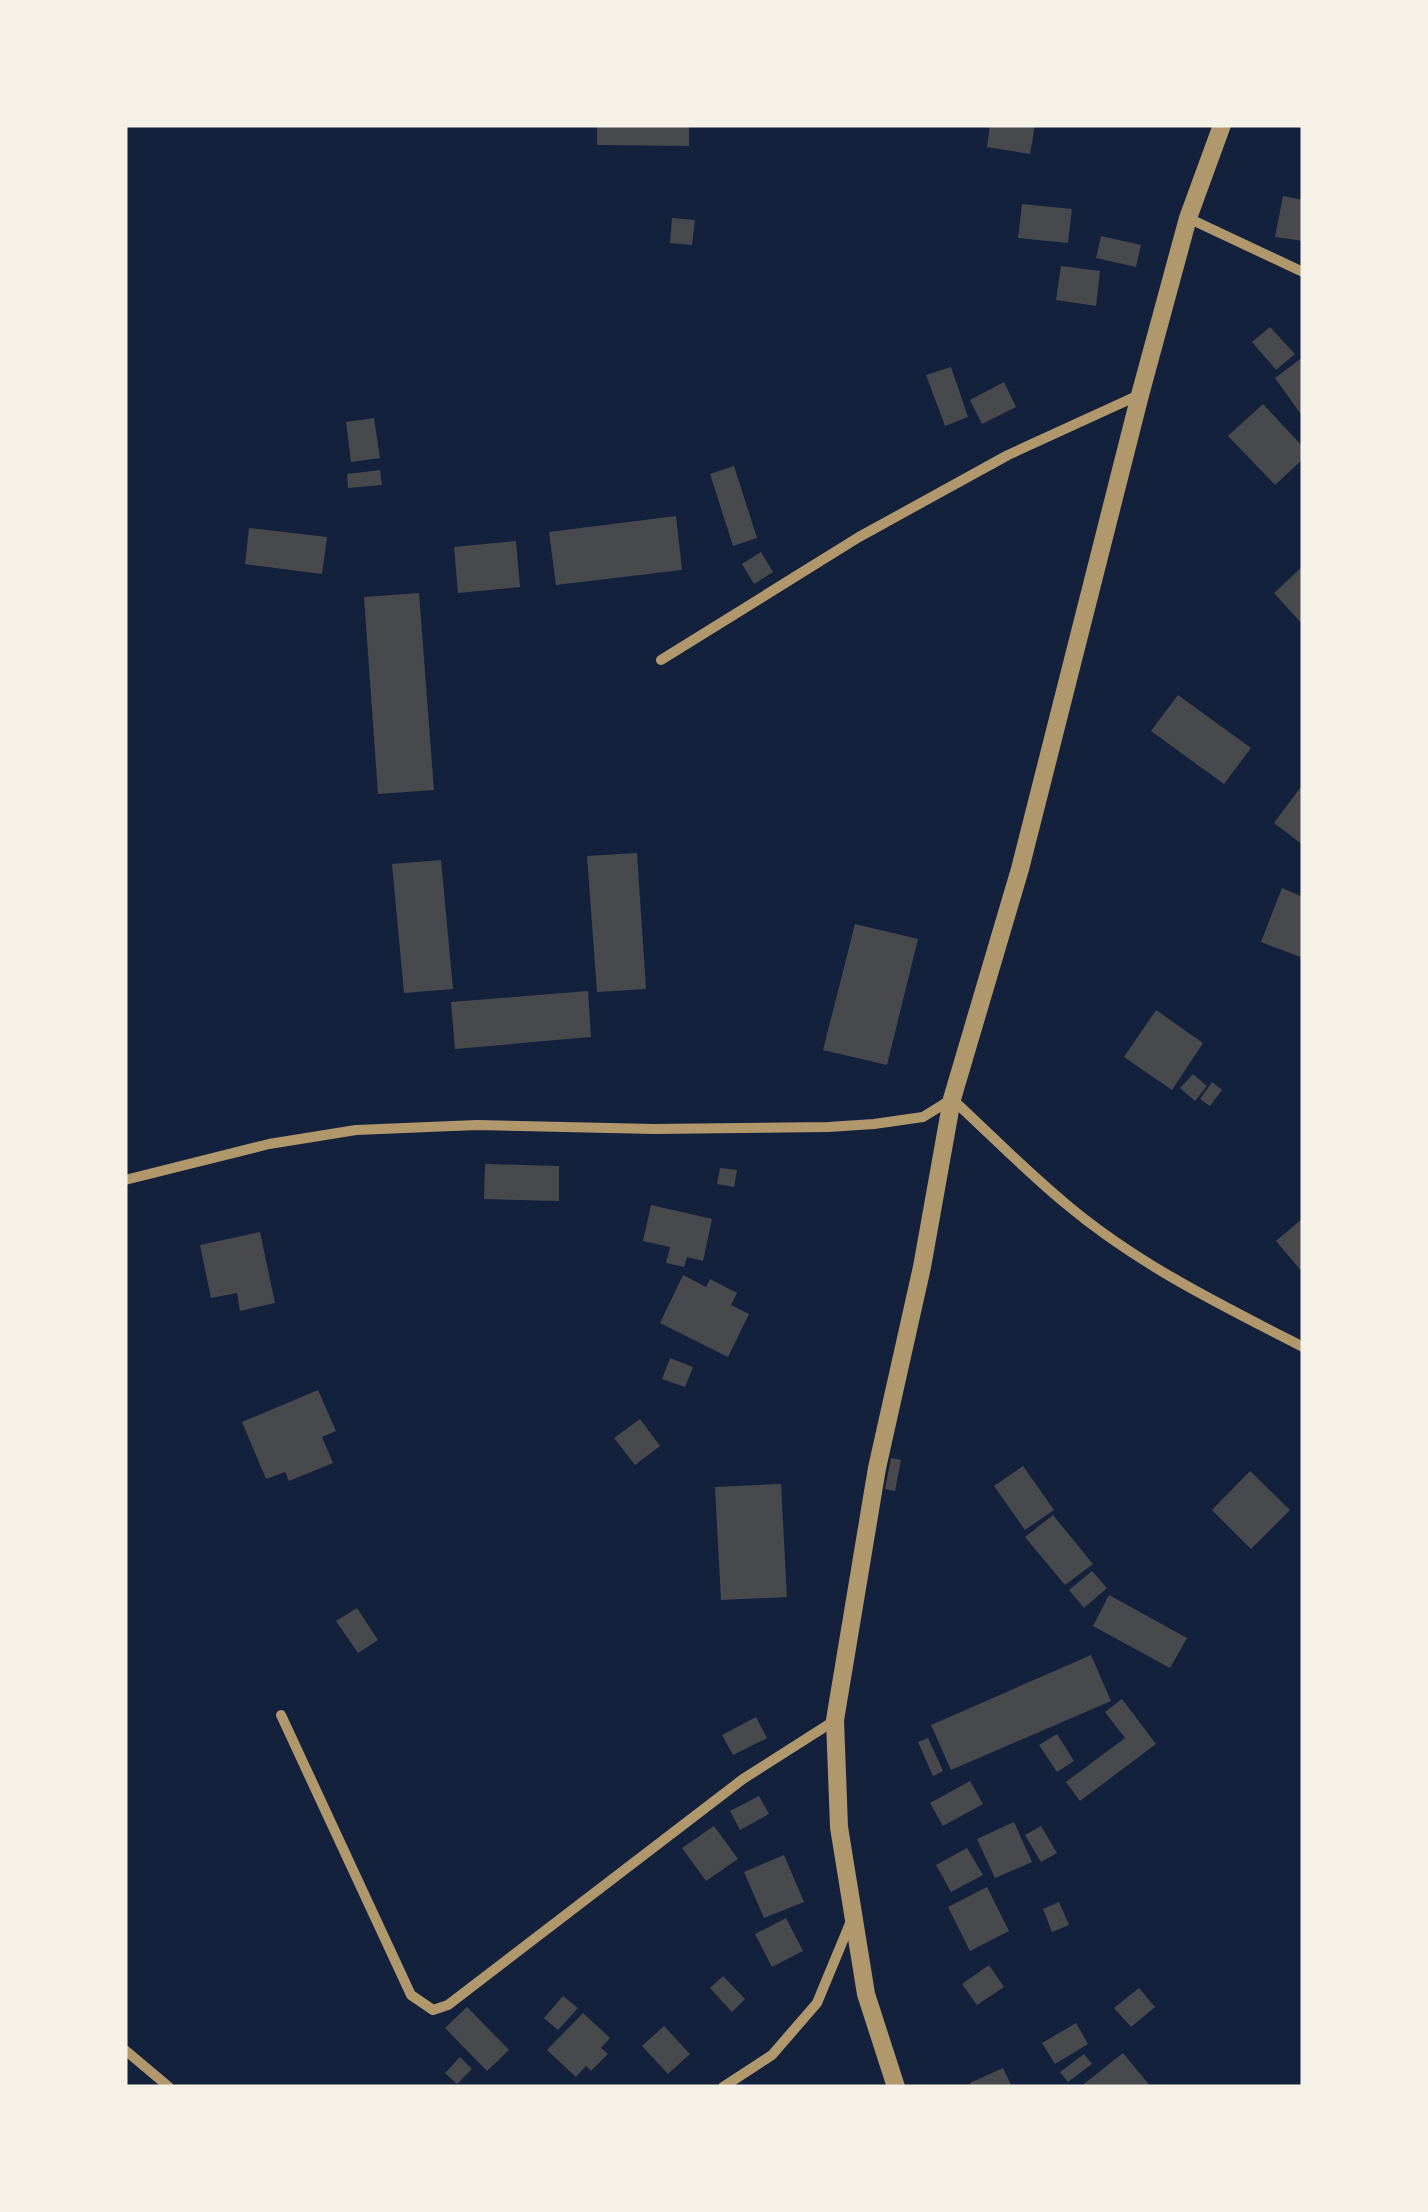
<svg xmlns="http://www.w3.org/2000/svg" width="1428" height="2212" font-family="'PT Serif',serif">
  <style>
    .building { fill: #48494c }
    .lines { fill: none; stroke-linecap: round; stroke-linejoin: round }
    .minor { stroke: #b1986c; stroke-width: 10 }
    .tertiary { stroke: #b1986c; stroke-width: 18 }
  </style>
  <rect width="100%" height="100%" fill="#14213d"/>
  <path class="building" d="M 597,125 L 689,125 L 689,146 L 597,145 Z
    M 990,125 L 1035,125 L 1030,154 L 987,147 Z
    M 1283,196 L 1303,200 L 1303,241 L 1275,237 Z
    M 1022,204 L 1072,209 L 1068,243 L 1018,238 Z
    M 672,218 L 695,220 L 692,245 L 670,243 Z
    M 1101,236 L 1141,245 L 1136,267 L 1096,258 Z
    M 1061,266 L 1100,271 L 1096,306 L 1056,300 Z
    M 1270,327 L 1295,354 L 1276,370 L 1252,342 Z
    M 1303,357 L 1303,417 L 1275,378 Z
    M 951,367 L 968,417 L 945,426 L 926,375 Z
    M 1004,382 L 1016,407 L 982,424 L 970,400 Z
    M 1263,404 L 1303,447 L 1303,459 L 1275,485 L 1228,436 Z
    M 374,418 L 380,458 L 351,462 L 346,422 Z
    M 734,466 L 757,538 L 733,546 L 710,474 Z
    M 380,470 L 382,485 L 348,488 L 347,474 Z
    M 676,516 L 682,570 L 556,585 L 549,532 Z
    M 249,528 L 327,537 L 322,574 L 245,564 Z
    M 516,541 L 520,587 L 458,593 L 454,547 Z
    M 761,552 L 773,572 L 754,584 L 742,564 Z
    M 1303,566 L 1303,625 L 1274,593 Z
    M 419,593 L 434,790 L 378,794 L 364,597 Z
    M 1178,695 L 1251,748 L 1224,784 L 1151,731 Z
    M 1303,784 L 1303,845 L 1274,823 Z
    M 637,853 L 646,989 L 597,992 L 587,856 Z
    M 441,860 L 453,989 L 404,993 L 392,864 Z
    M 1282,888 L 1303,897 L 1303,958 L 1261,942 Z
    M 855,924 L 918,939 L 887,1065 L 823,1050 Z
    M 588,991 L 591,1037 L 455,1049 L 451,1002 Z
    M 1156,1010 L 1203,1043 L 1172,1090 L 1124,1057 Z
    M 1193,1074 L 1207,1086 L 1195,1101 L 1180,1088 Z
    M 1212,1082 L 1222,1090 L 1210,1106 L 1200,1099 Z
    M 485,1164 L 559,1166 L 559,1201 L 484,1199 Z
    M 720,1168 L 737,1170 L 734,1187 L 717,1184 Z
    M 651,1205 L 712,1219 L 703,1261 L 687,1257 L 684,1267 L 666,1263 L 670,1247 L 643,1241 Z
    M 1303,1218 L 1303,1273 L 1276,1241 Z
    M 260,1232 L 275,1303 L 240,1311 L 237,1293 L 211,1298 L 200,1245 Z
    M 683,1275 L 706,1287 L 710,1279 L 737,1293 L 731,1305 L 749,1314 L 728,1357 L 660,1323 Z
    M 670,1358 L 693,1367 L 685,1387 L 662,1379 Z
    M 318,1390 L 336,1431 L 322,1437 L 333,1463 L 289,1481 L 285,1472 L 266,1479 L 242,1422 Z
    M 640,1419 L 660,1446 L 635,1465 L 614,1438 Z
    M 891,1458 L 901,1460 L 895,1491 L 885,1489 Z
    M 1023,1466 L 1054,1510 L 1025,1530 L 994,1486 Z
    M 1250,1471 L 1290,1510 L 1251,1549 L 1212,1510 Z
    M 781,1484 L 787,1597 L 721,1600 L 715,1487 Z
    M 1053,1515 L 1093,1564 L 1065,1585 L 1025,1537 Z
    M 1092,1571 L 1107,1588 L 1084,1608 L 1069,1590 Z
    M 1109,1595 L 1187,1638 L 1170,1668 L 1093,1626 Z
    M 357,1608 L 378,1640 L 358,1653 L 336,1621 Z
    M 1091,1655 L 1111,1701 L 951,1770 L 931,1725 Z
    M 1122,1699 L 1156,1744 L 1080,1801 L 1066,1782 L 1125,1738 L 1105,1712 Z
    M 756,1717 L 767,1738 L 733,1755 L 722,1735 Z
    M 1057,1734 L 1074,1761 L 1057,1772 L 1039,1745 Z
    M 928,1738 L 943,1771 L 933,1776 L 918,1742 Z
    M 970,1781 L 983,1804 L 943,1826 L 930,1803 Z
    M 759,1796 L 769,1814 L 740,1830 L 730,1811 Z
    M 1014,1822 L 1032,1862 L 995,1878 L 977,1839 Z
    M 714,1826 L 738,1859 L 706,1881 L 682,1848 Z
    M 1041,1826 L 1057,1853 L 1041,1862 L 1025,1835 Z
    M 967,1848 L 983,1875 L 951,1892 L 936,1865 Z
    M 784,1855 L 804,1902 L 764,1918 L 744,1872 Z
    M 987,1887 L 1009,1931 L 970,1951 L 948,1907 Z
    M 1059,1902 L 1069,1925 L 1052,1932 L 1043,1909 Z
    M 786,1918 L 803,1951 L 772,1967 L 755,1934 Z
    M 989,1965 L 1004,1987 L 977,2005 L 962,1984 Z
    M 723,1976 L 745,1999 L 732,2012 L 710,1988 Z
    M 1139,1988 L 1155,2007 L 1131,2027 L 1114,2008 Z
    M 563,1996 L 578,2008 L 558,2030 L 544,2018 Z
    M 467,2007 L 509,2050 L 487,2071 L 445,2028 Z
    M 583,2013 L 610,2038 L 601,2048 L 608,2054 L 591,2071 L 586,2066 L 576,2077 L 547,2050 Z
    M 1076,2023 L 1088,2044 L 1055,2064 L 1042,2043 Z
    M 664,2026 L 690,2054 L 668,2074 L 642,2046 Z
    M 1123,2053 L 1151,2087 L 1080,2087 Z
    M 1084,2054 L 1092,2064 L 1068,2082 L 1060,2072 Z
    M 460,2057 L 472,2069 L 457,2084 L 445,2073 Z
    M 1003,2068 L 1012,2087 L 972,2087 L 970,2083 Z"/>
  <g class="lines">
    <path class="minor" d="M 1188,218 L 1303,272
      M 661,660 L 859,537 L 1008,455 L 1139,395
      M 125,1180 L 269,1144 L 356,1130 L 477,1125 L 654,1129 L 828,1127 L 874,1124 L 923,1117 L 952,1099 C 990,1134 1026,1171 1066,1204 C 1137,1264 1221,1305 1303,1347
      M 281,1715 L 411,1995 L 433,2010 L 448,2005 L 743,1779 L 834,1721
      M 125,2050 L 169,2087
      M 723,2087 L 772,2055 L 817,2003 L 851,1921"/>
    <path class="tertiary" d="M 896,2087 L 866,1994 L 839,1827 L 835,1720 L 877,1468 L 922,1267 L 952,1099 L 1020,869 L 1140,395 L 1188,218 L 1222,125"/>
  </g>
  <rect width="1428" height="2212" fill="none" stroke="#f6f1e7" stroke-width="255"/>
</svg>
